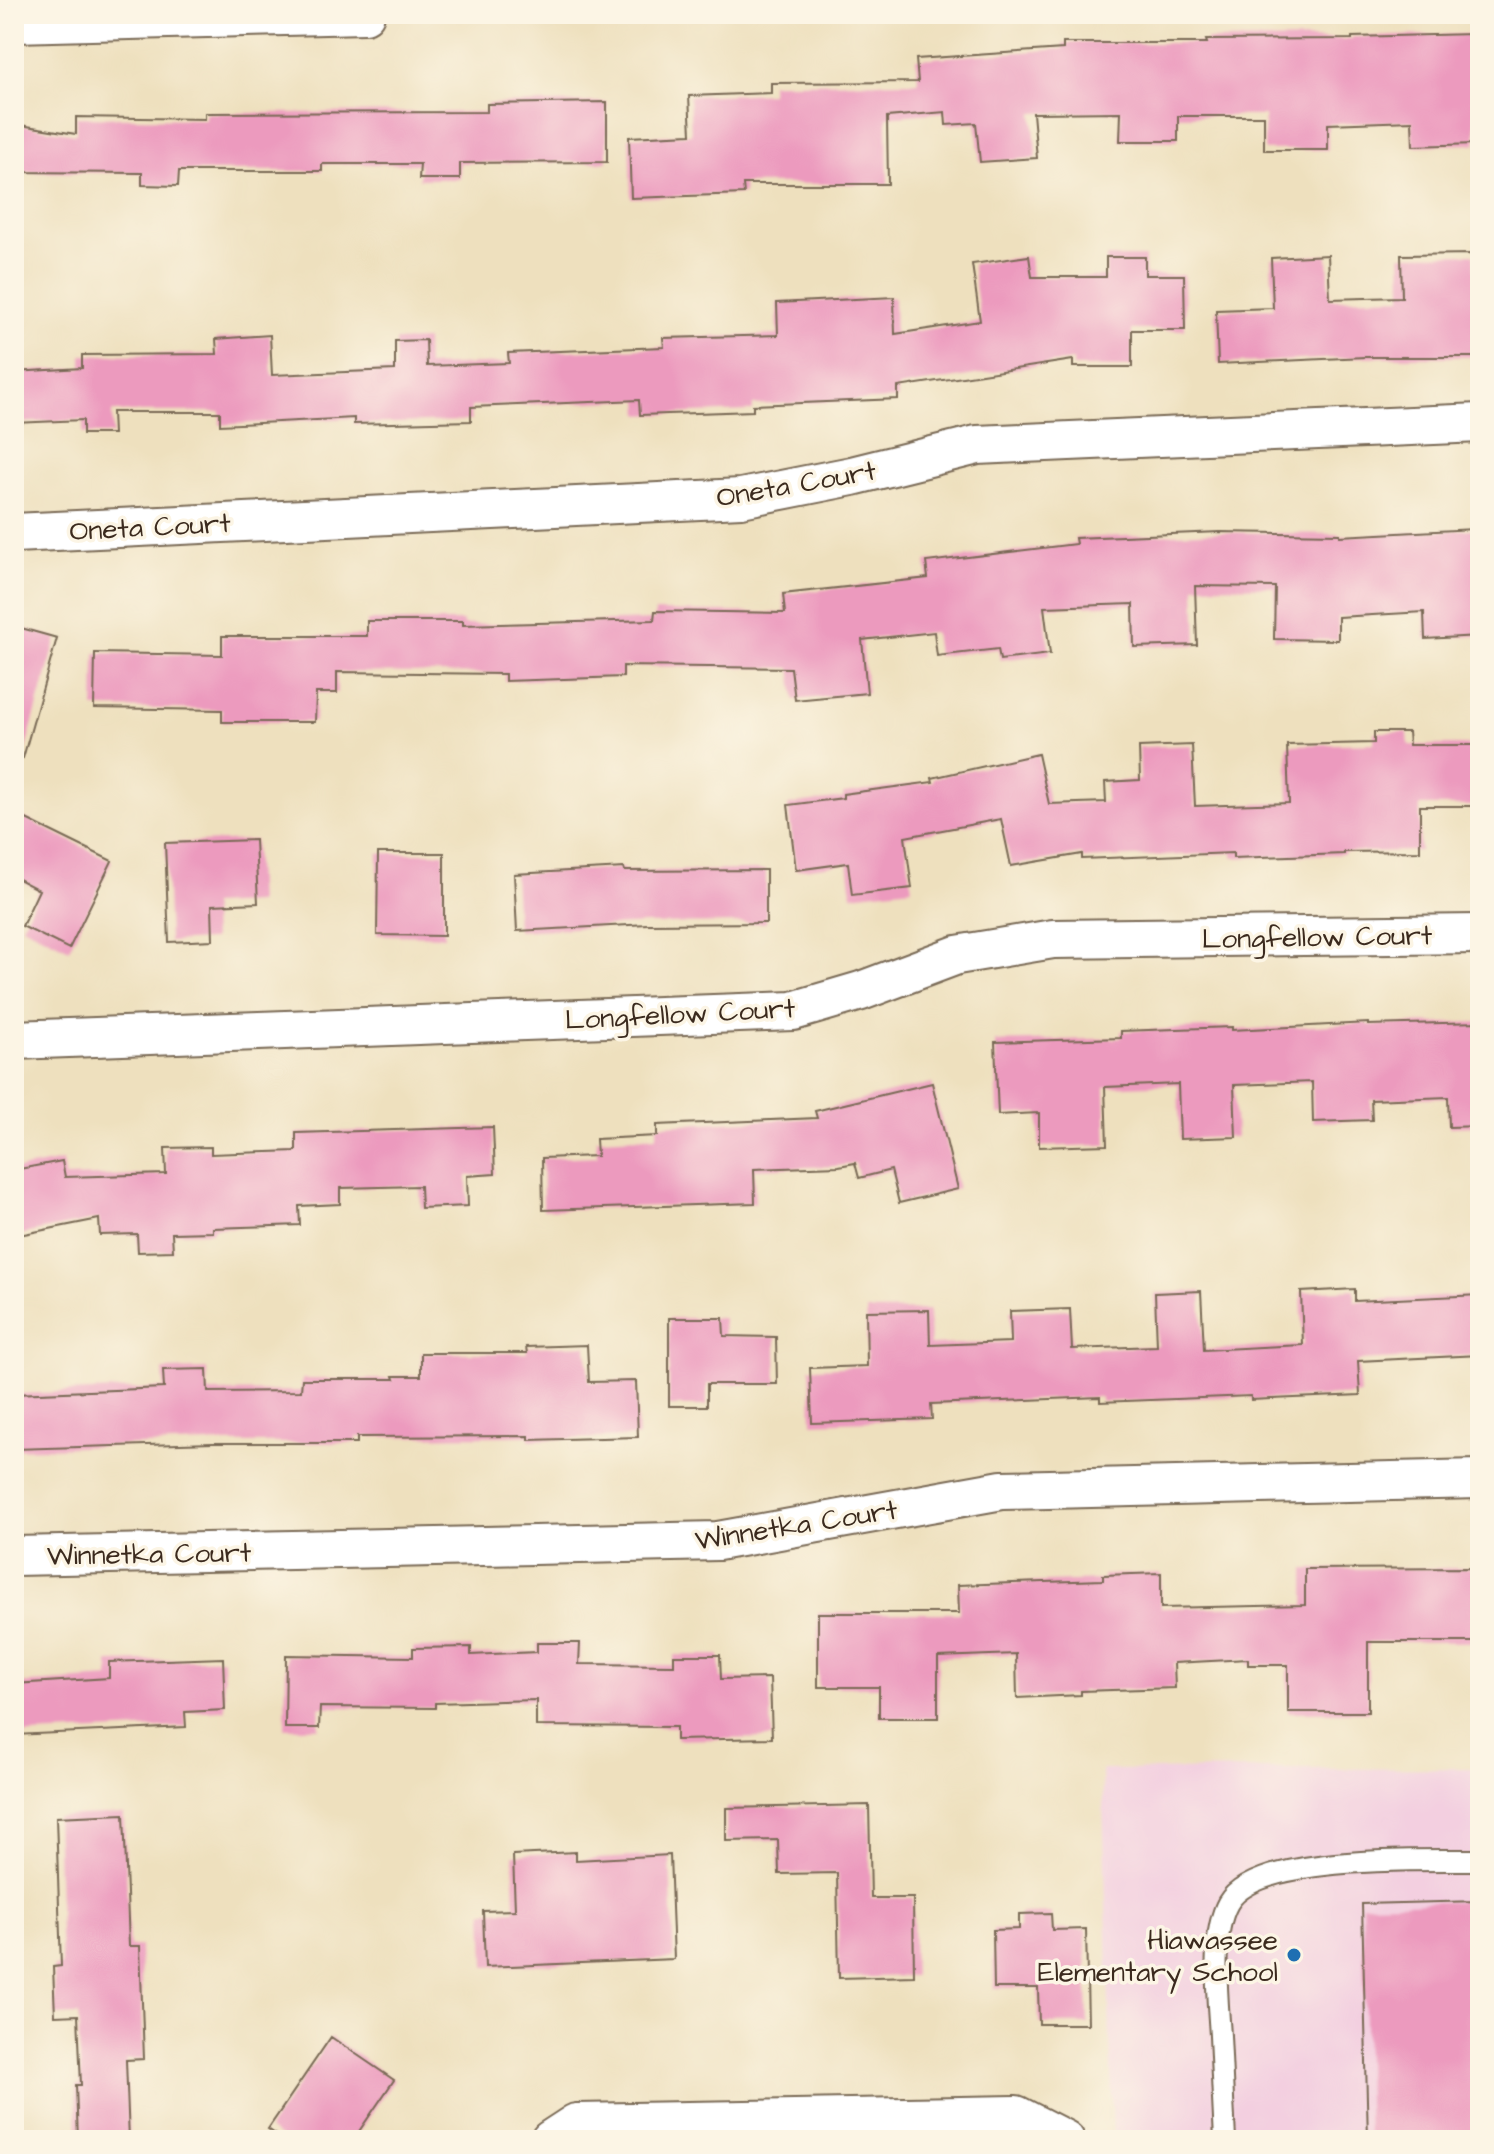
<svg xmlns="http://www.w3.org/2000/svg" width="1494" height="2154" font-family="'Architects Daughter',sans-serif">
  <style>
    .built { fill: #f3cfe0 }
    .building { fill: #ec9abe }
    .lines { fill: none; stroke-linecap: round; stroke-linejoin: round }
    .service-casing { stroke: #7a6a56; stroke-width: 24 }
    .minor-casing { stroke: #7a6a56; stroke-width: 42 }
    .service { stroke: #fff; stroke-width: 20 }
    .minor { stroke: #fff; stroke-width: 38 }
    .poi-dot { fill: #1f6fb2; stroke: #fcf5e5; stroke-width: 3 }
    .labels { text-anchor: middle; stroke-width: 7; stroke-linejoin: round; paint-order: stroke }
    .street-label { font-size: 28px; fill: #3b2a1e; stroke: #fcf5e5 }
    .poi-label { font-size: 28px; fill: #3b2a1e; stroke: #fcf5e5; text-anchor: end }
  </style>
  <rect width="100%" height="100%" fill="#fcf5e5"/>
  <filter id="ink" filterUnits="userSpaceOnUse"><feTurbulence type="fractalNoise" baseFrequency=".0125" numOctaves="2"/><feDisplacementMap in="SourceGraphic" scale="16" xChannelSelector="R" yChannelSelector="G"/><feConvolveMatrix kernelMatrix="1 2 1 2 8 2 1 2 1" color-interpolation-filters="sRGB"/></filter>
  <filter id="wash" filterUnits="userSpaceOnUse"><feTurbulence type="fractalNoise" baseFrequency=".006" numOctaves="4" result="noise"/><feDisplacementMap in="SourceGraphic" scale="32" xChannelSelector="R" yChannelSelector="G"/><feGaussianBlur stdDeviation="1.8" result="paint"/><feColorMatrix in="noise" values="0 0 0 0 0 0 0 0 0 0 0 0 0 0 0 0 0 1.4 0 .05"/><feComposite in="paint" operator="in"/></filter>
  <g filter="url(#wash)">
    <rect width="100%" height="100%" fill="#eee0be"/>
    <path class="built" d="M 1480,1768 L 1480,2140 L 1113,2140 L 1102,1770 Z"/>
    <g id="blocks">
      <path class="building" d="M 1473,34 L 1476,144 L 1413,146 L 1412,121 L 1328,124 L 1328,150 L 1264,150 L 1264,116 L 1178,116 L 1178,141 L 1120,141 L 1121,112 L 1033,113 L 1037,158 L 980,162 L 976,123 L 946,125 L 945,112 L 887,117 L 888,184 L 743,184 L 744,194 L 631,198 L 629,137 L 691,134 L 689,96 L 771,93 L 771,83 L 918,82 L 916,59 L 1063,49 L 1063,43 L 1207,43 L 1206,40 L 1352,39 L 1352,37 Z
        M 607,102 L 607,162 L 460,163 L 460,179 L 419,179 L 420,164 L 322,164 L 322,171 L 179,171 L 178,186 L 142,185 L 142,173 L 14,172 L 14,124 L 76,134 L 76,117 L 205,119 L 205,113 L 487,112 L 487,104 Z
        M 1474,254 L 1476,357 L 1365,357 L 1218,364 L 1216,310 L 1273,308 L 1271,258 L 1328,255 L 1330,299 L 1402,297 L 1401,255 Z
        M 1029,256 L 1032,277 L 1106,277 L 1106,257 L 1145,257 L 1145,275 L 1184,275 L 1185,330 L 1132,330 L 1132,367 L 1073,367 L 1073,360 L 898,387 L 898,399 L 753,405 L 753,411 L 640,415 L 639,400 L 471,407 L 471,421 L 354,424 L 354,418 L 220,425 L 220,412 L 112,412 L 113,434 L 83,434 L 83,420 L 14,423 L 14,372 L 82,368 L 82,355 L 217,354 L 216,339 L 270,335 L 272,375 L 395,370 L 395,341 L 426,340 L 427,366 L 509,363 L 508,353 L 664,347 L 663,338 L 778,335 L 777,303 L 894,297 L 895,334 L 980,321 L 972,264 Z
        M 1474,529 L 1479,636 L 1425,639 L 1424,612 L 1338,617 L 1338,640 L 1274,639 L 1275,587 L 1195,586 L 1197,645 L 1134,647 L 1133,604 L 1044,607 L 1050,654 L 1000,660 L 998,649 L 937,656 L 934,632 L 862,640 L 867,693 L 795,700 L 791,668 L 623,666 L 623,677 L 505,681 L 505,674 L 337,672 L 337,693 L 316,693 L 315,722 L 222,722 L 222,710 L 94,708 L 95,653 L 222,655 L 222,636 L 367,636 L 367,621 L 463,621 L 463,625 L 654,620 L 655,611 L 785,613 L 783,594 L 928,578 L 926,562 L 1076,544 L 1075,538 L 1220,532 L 1340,534 L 1340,536 Z
        M 14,626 L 57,638 L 23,758 L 14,756 Z
        M 1374,732 L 1408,732 L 1409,745 L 1480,745 L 1480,806 L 1420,806 L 1420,851 L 1344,852 L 1344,854 L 1233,858 L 1233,853 L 1082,859 L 1082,854 L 1011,866 L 1001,819 L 905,837 L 912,888 L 852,895 L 848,863 L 796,870 L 788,805 L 843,798 L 843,794 L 933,782 L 932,778 L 1038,754 L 1049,804 L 1106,802 L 1105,782 L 1140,780 L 1139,747 L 1192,745 L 1195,806 L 1289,803 L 1287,745 L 1374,743 Z
        M 14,813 L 112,861 L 69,949 L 22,926 L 39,890 L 14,877 Z
        M 255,840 L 258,903 L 212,905 L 213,940 L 169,942 L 165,843 Z
        M 378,853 L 444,853 L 444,936 L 377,935 Z
        M 624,868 L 625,871 L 766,870 L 766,923 L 648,924 L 517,931 L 514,874 Z
        M 1480,1022 L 1480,1126 L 1449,1127 L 1448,1097 L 1371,1100 L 1372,1120 L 1313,1122 L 1312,1082 L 1234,1085 L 1236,1137 L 1180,1139 L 1178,1084 L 1105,1087 L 1107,1145 L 1039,1147 L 1039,1113 L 998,1115 L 995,1042 L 1121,1038 L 1121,1031 L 1232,1027 L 1232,1030 L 1368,1023 L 1368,1025 Z
        M 932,1083 L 958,1189 L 899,1203 L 891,1170 L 859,1178 L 855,1163 L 839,1166 L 754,1169 L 755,1203 L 543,1210 L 542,1158 L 597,1156 L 596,1139 L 657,1136 L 657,1125 L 817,1118 L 815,1111 Z
        M 493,1127 L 495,1174 L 467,1176 L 468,1206 L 421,1208 L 420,1186 L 340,1188 L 340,1204 L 299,1206 L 300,1225 L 213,1228 L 213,1232 L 172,1233 L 173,1251 L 138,1252 L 137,1234 L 100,1235 L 99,1219 L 14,1236 L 14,1170 L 62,1161 L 65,1177 L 166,1174 L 165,1148 L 211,1147 L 211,1154 L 296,1151 L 296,1133 Z
        M 1355,1289 L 1355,1301 L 1480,1295 L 1480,1355 L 1358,1361 L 1360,1395 L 1251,1400 L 1251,1396 L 1100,1402 L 1100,1397 L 931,1404 L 932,1419 L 812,1423 L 810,1368 L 867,1366 L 866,1311 L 929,1310 L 930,1345 L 1011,1342 L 1010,1311 L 1070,1309 L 1072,1349 L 1157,1346 L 1155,1293 L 1201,1291 L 1204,1350 L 1303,1345 L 1301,1292 Z
        M 669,1318 L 723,1318 L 724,1336 L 776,1337 L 777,1384 L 707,1384 L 707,1406 L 669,1406 Z
        M 587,1345 L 589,1382 L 636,1381 L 638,1437 L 529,1440 L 529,1436 L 357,1437 L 357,1443 L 213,1443 L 14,1449 L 14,1394 L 164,1388 L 163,1370 L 207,1369 L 208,1392 L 301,1391 L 302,1379 L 394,1379 L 393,1376 L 421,1376 L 421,1353 L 527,1353 L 526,1347 Z
        M 1480,1568 L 1480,1642 L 1368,1642 L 1368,1712 L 1288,1712 L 1288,1665 L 1248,1665 L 1248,1659 L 1174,1663 L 1175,1688 L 1081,1691 L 1081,1695 L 1017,1698 L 1016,1654 L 938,1657 L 938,1718 L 879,1718 L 879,1687 L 818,1687 L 818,1613 L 959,1613 L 958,1585 L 1103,1580 L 1103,1575 L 1161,1573 L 1161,1608 L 1305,1605 L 1305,1569 Z
        M 537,1643 L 580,1643 L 579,1664 L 674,1665 L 674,1655 L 720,1655 L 721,1679 L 770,1678 L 772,1738 L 676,1740 L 676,1727 L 536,1726 L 536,1700 L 435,1703 L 435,1708 L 320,1707 L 319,1728 L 285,1728 L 286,1655 L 413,1657 L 413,1648 L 471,1647 L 471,1655 L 537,1652 Z
        M 223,1658 L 225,1710 L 185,1712 L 186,1727 L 14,1735 L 14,1684 L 109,1678 L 109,1662 Z
        M 869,1805 L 871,1898 L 913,1898 L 914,1976 L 839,1978 L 837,1873 L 779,1874 L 778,1840 L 726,1841 L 726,1808 Z
        M 124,1814 L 129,1946 L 140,1946 L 144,2059 L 126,2060 L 129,2140 L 78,2140 L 76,2085 L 81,2085 L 78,2015 L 55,2016 L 53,1967 L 61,1966 L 56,1817 Z
        M 576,1852 L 576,1860 L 670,1855 L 674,1959 L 485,1967 L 483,1911 L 515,1910 L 513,1855 Z
        M 1480,1901 L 1480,2140 L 1368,2140 L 1362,1904 Z
        M 1051,1913 L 1052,1930 L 1086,1929 L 1088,2024 L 1039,2024 L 1038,1988 L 994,1988 L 993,1930 L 1019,1929 L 1019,1914 Z
        M 331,2037 L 394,2080 L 353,2140 L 284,2140 L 268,2129 Z"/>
    </g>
  </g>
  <g filter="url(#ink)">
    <use href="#blocks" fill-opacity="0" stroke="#7a6a56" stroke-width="2"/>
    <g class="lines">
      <defs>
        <path id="service" d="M 1225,2140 C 1223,2105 1222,2071 1220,2036 C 1218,2000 1210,1935 1228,1903 C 1257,1853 1426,1861 1480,1860"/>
        <path id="minor" d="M 14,23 L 365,14
          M 14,533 L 741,498 L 852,476 L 977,445 L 1480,423
          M 14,1040 L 793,1011 L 861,991 L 957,955 L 1053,939 L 1480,934
          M 14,1556 L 718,1541 L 1002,1490 L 1480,1479
          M 550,2140 L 576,2123 L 1016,2115 L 1065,2140"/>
      </defs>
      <use href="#service" class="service-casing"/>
      <use href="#minor" class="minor-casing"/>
      <use href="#service" class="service"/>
      <use href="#minor" class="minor"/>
    </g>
  </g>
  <circle class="poi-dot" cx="1294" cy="1955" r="8"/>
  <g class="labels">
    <g class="street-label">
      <text transform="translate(796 483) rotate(-10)" y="10">Oneta Court</text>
      <text transform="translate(150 526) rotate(-3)" y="10">Oneta Court</text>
      <text transform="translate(1317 936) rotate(-1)" y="10">Longfellow Court</text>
      <text transform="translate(680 1013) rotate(-3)" y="10">Longfellow Court</text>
      <text transform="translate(796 1524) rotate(-9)" y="10">Winnetka Court</text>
      <text transform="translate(149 1553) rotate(-1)" y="10">Winnetka Court</text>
    </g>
    <g class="poi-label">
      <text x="1278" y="1949">Hiawassee<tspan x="1278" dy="32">Elementary School</tspan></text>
    </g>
  </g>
  <rect width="1494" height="2154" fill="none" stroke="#fcf5e5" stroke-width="48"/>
</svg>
